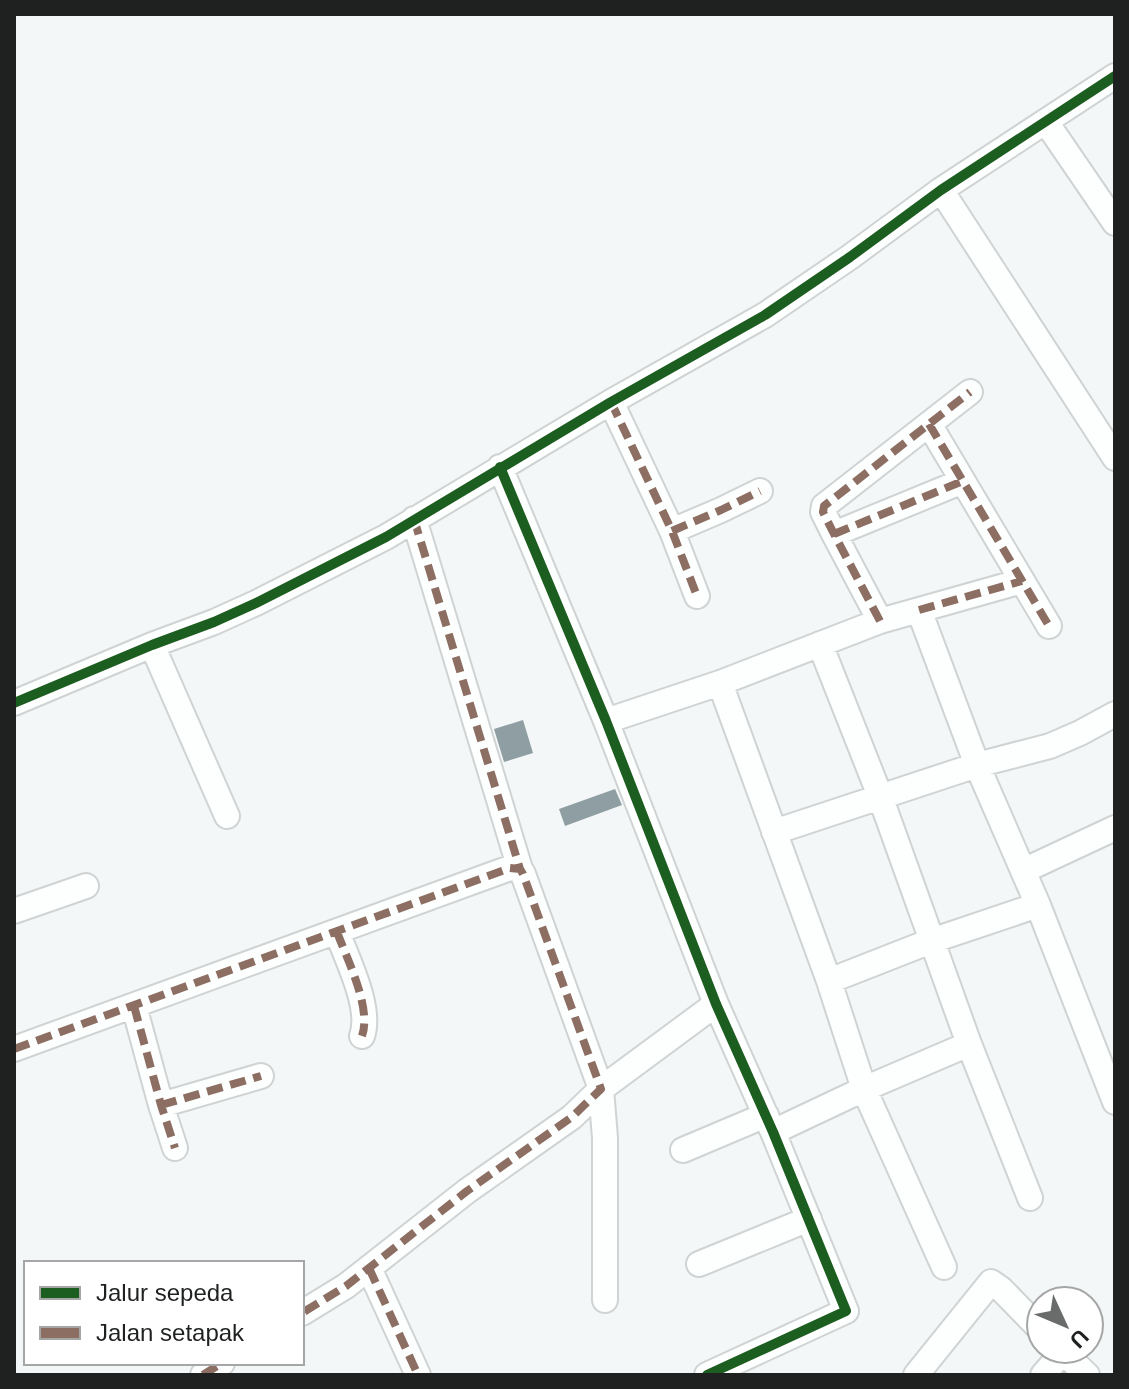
<svg xmlns="http://www.w3.org/2000/svg" width="1129" height="1389" font-family="Helvetica,sans-serif">
  <style>
    .building { fill: #8f9ea2 }
    .lines { fill: none; stroke-linecap: round; stroke-linejoin: round }
    .minor-casing { stroke: #d0d3d3; stroke-width: 28 }
    .minor { stroke: #fdfefe; stroke-width: 24 }
    .quiet { stroke: #8d6e63; stroke-width: 8; stroke-dasharray: 16 8; stroke-linecap: butt }
    .cycleway-casing { stroke: #fff; stroke-width: 15 }
    .cycleway { stroke: #1b5e20; stroke-width: 10 }
  </style>
  <rect width="100%" height="100%" fill="#f4f7f8"/>
  <path class="building" d="M 523,720 L 533,753 L 504,762 L 494,729 Z
    M 615,789 L 622,805 L 565,826 L 559,809 Z"/>
  <g class="lines">
    <defs>
      <path id="minor" d="M 1046,122 L 1115,223
        M 941,190 L 1115,458
        M 611,402 L 672,531 L 697,596
        M 929,424 L 1049,626
        M 500,467 L 606,721 L 716,1004 L 773,1132 L 846,1311 L 707,1375
        M 414,519 L 520,869
        M 672,531 L 721,510 L 760,491
        M 834,534 L 963,481
        M 919,610 L 977,765 L 1038,905 L 1115,1102
        M 880,621 L 834,534 L 823,512 L 824,506 L 970,392
        M 820,644 L 880,796 L 969,1044 L 1030,1198
        M 152,645 L 227,816
        M 720,683 L 829,981 L 864,1089 L 944,1267
        M 14,703 L 152,645 L 214,622 L 256,603 L 386,537 L 611,402 L 765,315 L 850,257 L 941,190 L 1115,76
        M 606,721 L 720,683 L 880,621 L 1022,581
        M 774,832 L 977,765 L 1050,746 L 1080,733 L 1115,714
        M 1023,871 L 1115,828
        M 14,911 L 86,886
        M 337,932 C 347,959 372,1008 362,1036
        M 829,981 L 931,941 L 1038,905
        M 134,1006 L 161,1105 L 175,1148
        M 14,1049 L 510,868 L 520,869 L 523,874 L 601,1089 L 605,1138 L 605,1300
        M 161,1105 L 261,1076
        M 773,1132 L 864,1089 L 969,1044
        M 683,1150 L 766,1115
        M 699,1264 L 809,1219
        M 369,1268 L 418,1375
        M 302,1313 L 346,1286 L 467,1191 L 572,1117 L 601,1089 L 716,1004
        M 1060,1349 L 1087,1375
        M 203,1375 L 222,1363
        M 916,1375 L 991,1282 L 1001,1289 L 1041,1330
        M 1043,1375 L 1063,1352"/>
    </defs>
    <use href="#minor" class="minor-casing"/>
    <use href="#minor" class="minor"/>
    <path class="quiet" d="M 611,402 L 672,531 L 697,596
      M 929,424 L 1049,626
      M 414,519 L 520,869
      M 672,531 L 721,510 L 760,491
      M 834,534 L 963,481
      M 919,610 L 1022,581
      M 880,621 L 834,534 L 823,512 L 824,506 L 970,392
      M 337,932 C 347,959 372,1008 362,1036
      M 134,1006 L 161,1105 L 175,1148
      M 14,1049 L 510,868 L 520,869 L 523,874 L 601,1089 L 572,1117 L 467,1191 L 346,1286 L 302,1313
      M 161,1105 L 261,1076
      M 369,1268 L 418,1375
      M 203,1375 L 222,1363"/>
    <defs>
      <path id="cycleway" d="M 500,467 L 606,721 L 716,1004 L 773,1132 L 846,1311 L 707,1375
        M 14,703 L 152,645 L 214,622 L 256,603 L 386,537 L 611,402 L 765,315 L 850,257 L 941,190 L 1115,76"/>
    </defs>
    <use href="#cycleway" class="cycleway-casing"/>
    <use href="#cycleway" class="cycleway"/>
  </g>
  <rect width="1129" height="1389" fill="none" stroke="#1f2121" stroke-width="32"/>
  <rect x="24" y="1261" width="280" height="104" fill="#ffffff" stroke="#a5a6a6" stroke-width="2"/>
  <rect x="40" y="1287" width="40" height="12" fill="#1b5e20" stroke="#a5a6a6" stroke-width="2"/>
  <text x="96" y="1301" font-size="24" fill="#1f2121">Jalur sepeda</text>
  <rect x="40" y="1327" width="40" height="12" fill="#8d6e63" stroke="#a5a6a6" stroke-width="2"/>
  <text x="96" y="1341" font-size="24" fill="#1f2121">Jalan setapak</text>
  <g transform="translate(1065 1325) rotate(134)"><circle r="38" fill="#ffffff" stroke="#a5a6a6" stroke-width="2"/>
  <path d="M0-6L14 30L0 20L-14 30Z" fill="#6a6c6c"/>
  <text y="-12" font-size="22" font-weight="bold" text-anchor="middle" fill="#1f2121">U</text>
  </g>
</svg>
